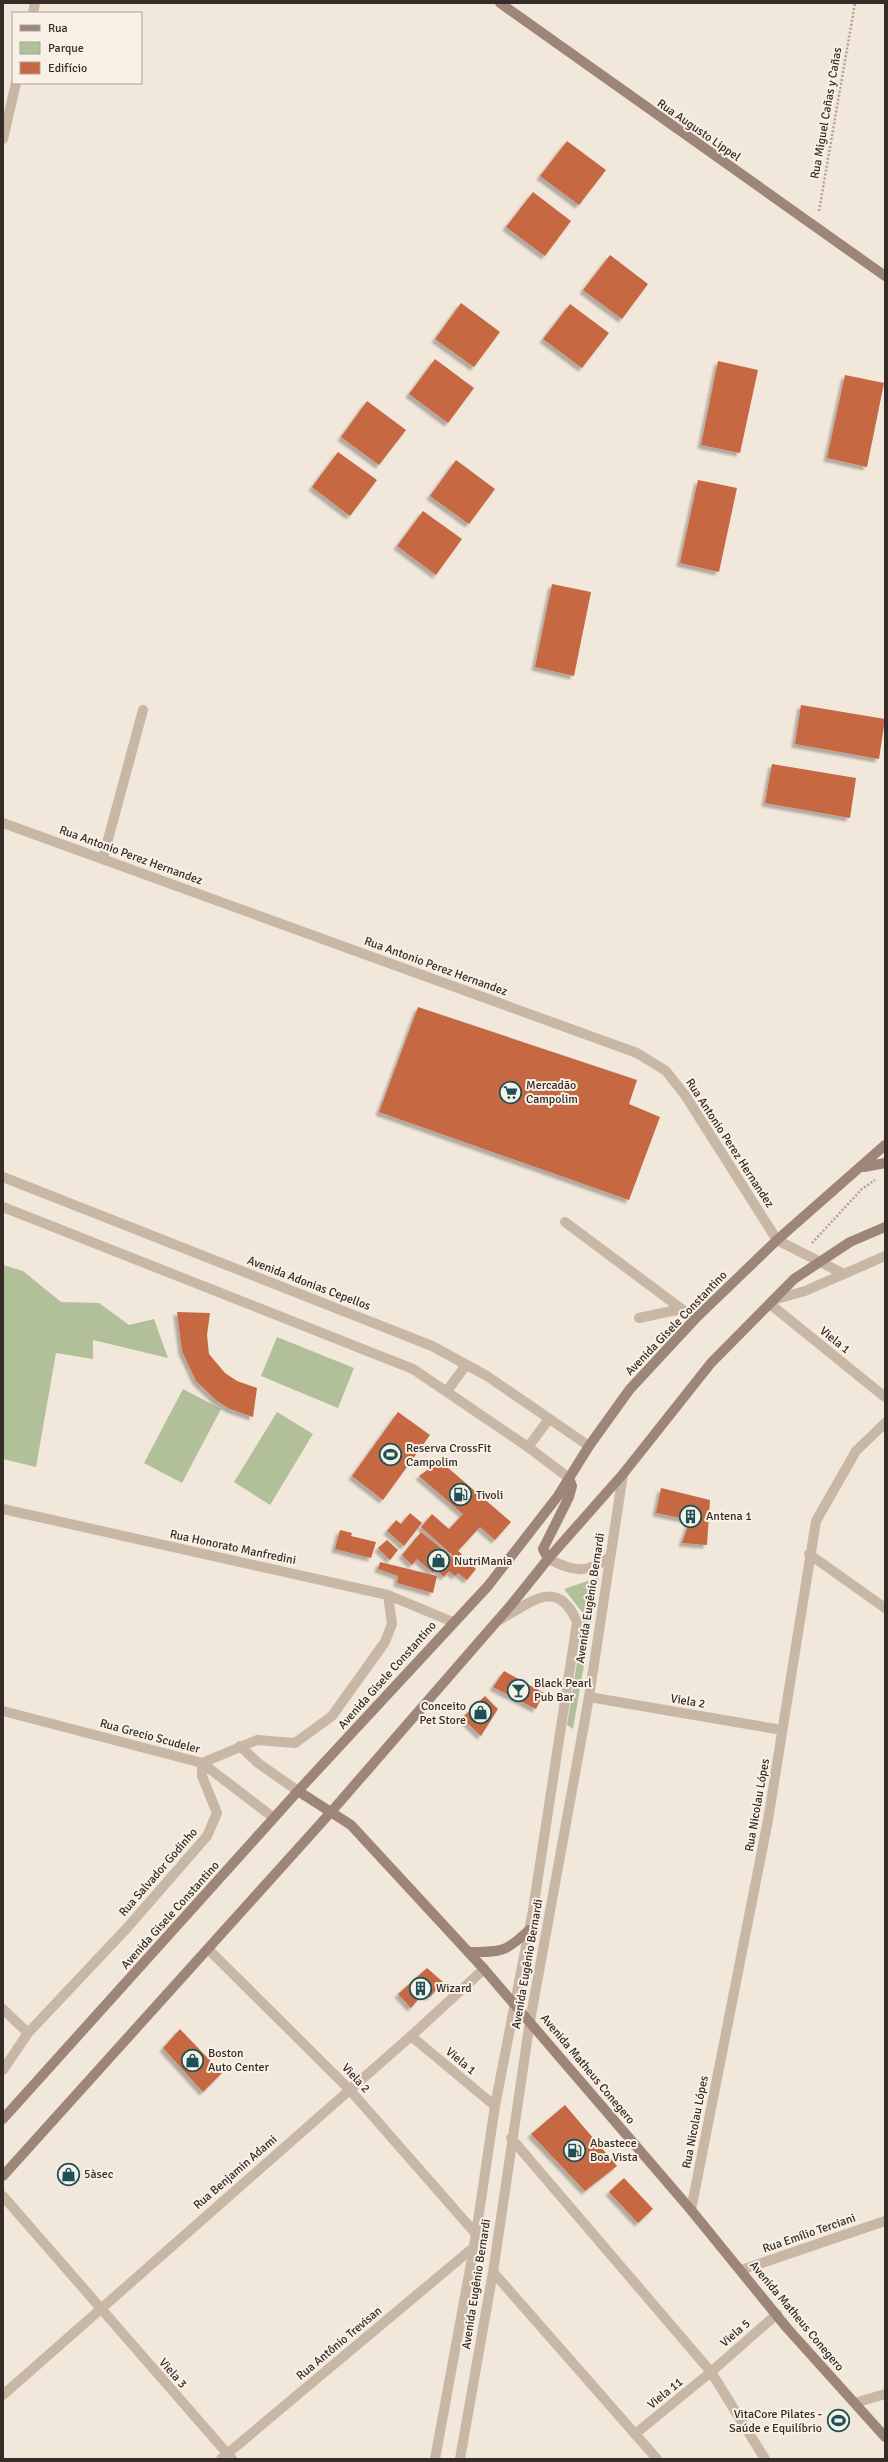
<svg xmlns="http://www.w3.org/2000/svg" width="888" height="2462" font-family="Signika,sans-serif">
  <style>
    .green { fill: #b2c09a }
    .building { fill: #c66843; filter: url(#shadow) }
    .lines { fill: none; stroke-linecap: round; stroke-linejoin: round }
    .path { stroke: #b5a190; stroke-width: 2.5; stroke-dasharray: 2 2; stroke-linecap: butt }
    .service { stroke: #c9b7a6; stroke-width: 10 }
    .minor { stroke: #c9b7a6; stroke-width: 10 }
    .secondary { stroke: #9d8677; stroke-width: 10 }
    .labels { text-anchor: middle; stroke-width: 4; stroke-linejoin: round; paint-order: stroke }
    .street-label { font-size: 12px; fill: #352c27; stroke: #f9f1e6 }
    .poi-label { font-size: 12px; fill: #352c27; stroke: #f9f1e6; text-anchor: start }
  </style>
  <defs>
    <filter id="shadow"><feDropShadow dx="-3.5" dy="3.5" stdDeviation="1" flood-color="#0004"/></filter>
  </defs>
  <rect width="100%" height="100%" fill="#f1e7da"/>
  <path class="green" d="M 3,1265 L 23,1271 L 61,1302 L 99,1303 L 129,1325 L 154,1319 L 168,1358 L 93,1340 L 93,1359 L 56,1353 L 36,1467 L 3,1459 Z
    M 277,1337 L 354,1368 L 338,1408 L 261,1376 Z
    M 183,1389 L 221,1409 L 182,1483 L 144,1463 Z
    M 277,1412 L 313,1434 L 270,1505 L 234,1482 Z
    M 599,1577 L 573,1729 L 567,1725 L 583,1624 L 582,1612 L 564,1589 Z"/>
  <path class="building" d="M 567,141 L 606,170 L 579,205 L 540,176 Z
    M 533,192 L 571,221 L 545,256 L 506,227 Z
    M 610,255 L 648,284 L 622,319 L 583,290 Z
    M 461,303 L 500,332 L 474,367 L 435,339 Z
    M 570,304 L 609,333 L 582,368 L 543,339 Z
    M 435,359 L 474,388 L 448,423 L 409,394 Z
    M 718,361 L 758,370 L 740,453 L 701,445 Z
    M 845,375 L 884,383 L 867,467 L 827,458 Z
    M 367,401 L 406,430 L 379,465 L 341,437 Z
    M 338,452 L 377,480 L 350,516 L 312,487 Z
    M 456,460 L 495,489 L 469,524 L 430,496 Z
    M 698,480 L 737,488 L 719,572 L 680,563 Z
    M 423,511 L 462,539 L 436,575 L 397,546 Z
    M 552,584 L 591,592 L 574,676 L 535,667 Z
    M 801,705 L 885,719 L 879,759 L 795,744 Z
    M 772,764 L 856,778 L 850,818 L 765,803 Z
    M 418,1007 L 637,1080 L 629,1104 L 660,1117 L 629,1200 L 379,1112 Z
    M 177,1312 L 210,1313 L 207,1335 L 209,1354 L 225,1373 L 237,1381 L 257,1388 L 253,1417 L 230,1409 L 217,1401 L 196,1381 L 182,1351 Z
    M 398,1412 L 430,1435 L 383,1500 L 352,1476 Z
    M 440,1461 L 511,1522 L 495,1540 L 480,1527 L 458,1551 L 462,1554 L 458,1560 L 421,1527 L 432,1514 L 449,1529 L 463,1514 L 419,1476 Z
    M 661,1488 L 710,1500 L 707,1545 L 682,1543 L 690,1520 L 656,1513 Z
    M 410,1513 L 422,1523 L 404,1546 L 387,1531 L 396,1520 L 401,1524 Z
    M 340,1530 L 352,1533 L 351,1536 L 376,1542 L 371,1558 L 335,1549 Z
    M 421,1532 L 458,1562 L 462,1557 L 476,1569 L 467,1580 L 458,1573 L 455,1576 L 449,1571 L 444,1577 L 435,1569 L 433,1573 L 417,1559 L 412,1565 L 402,1555 Z
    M 387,1540 L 398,1550 L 390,1560 L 378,1548 Z
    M 380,1562 L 437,1576 L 433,1593 L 397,1583 L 398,1576 L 378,1569 Z
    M 504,1671 L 544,1693 L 536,1709 L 493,1687 Z
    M 485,1696 L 498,1709 L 481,1736 L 462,1718 Z
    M 427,1968 L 443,1982 L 430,1997 L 423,1994 L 411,2008 L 398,1994 Z
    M 180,2029 L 222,2073 L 203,2092 L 163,2048 Z
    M 565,2105 L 617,2166 L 585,2191 L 531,2134 Z
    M 624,2178 L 653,2209 L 638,2223 L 609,2192 Z"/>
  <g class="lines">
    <path class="path" d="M 819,211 L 855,3
      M 812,1243 L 862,1189 L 875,1180"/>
    <path class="service" d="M 565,1222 L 695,1319
      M 770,1304 L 885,1397
      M 639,1318 L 681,1309
      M 589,1697 L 782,1730
      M 208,1949 L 349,2089 L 476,2234
      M 411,2036 L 495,2106
      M 511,2138 L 711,2372 L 765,2459
      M 3,2196 L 232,2459
      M 635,2434 L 711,2372 L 777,2314"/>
    <path class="minor" d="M 33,13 L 35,3
      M 3,139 L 16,83
      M 3,823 L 637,1053 L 666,1071 L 685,1095 L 777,1240 L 844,1274
      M 103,858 L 143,710
      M 3,1177 L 432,1346 L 487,1376 L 589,1446
      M 3,1207 L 413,1369 L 528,1447 L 569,1478
      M 773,1300 L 805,1291 L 885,1256
      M 447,1391 L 466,1365
      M 528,1447 L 549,1419
      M 3,1509 L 388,1595 L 453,1622
      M 809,1554 L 885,1608
      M 548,1559 C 574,1571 585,1575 610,1557
      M 3,1711 L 202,1763 L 274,1818
      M 240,1746 L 258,1763 L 298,1791
      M 3,2009 L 28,2033
      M 3,2070 L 28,2033 L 127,1928 L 207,1836 L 217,1813 L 202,1776 L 202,1763 L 257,1740 L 295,1743 L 332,1716 L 385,1642 L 392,1624 L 388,1595
      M 691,2210 L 768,1820 L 816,1521 L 856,1451 L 885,1423
      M 741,2270 L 885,2221
      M 493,2272 L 657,2459
      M 3,2395 L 411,2036 L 484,1969
      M 855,2403 L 885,2394
      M 221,2459 L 474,2247
      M 435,2459 L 474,2247 L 495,2106 L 533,1910 L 577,1622 C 557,1576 531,1603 499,1620
      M 460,2459 L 493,2272 L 530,2021 L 589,1697 L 623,1474"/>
    <path class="secondary" d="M 500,3 L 885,276
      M 864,1167 L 885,1163
      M 548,1559 L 543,1549 L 569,1497 L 572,1486 L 569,1478
      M 298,1791 L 351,1825 L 484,1969 L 691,2210 L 787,2328 L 885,2437
      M 468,1952 C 501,1952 505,1953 529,1930
      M 3,2119 L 298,1791 L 488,1586 L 558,1496 L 589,1446 L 630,1389 L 695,1319 L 777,1240 L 885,1145
      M 3,2176 L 331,1812 L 511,1605 L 548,1559 L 623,1474 L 711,1363 L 794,1279 L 850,1242 L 885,1227"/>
  </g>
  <defs>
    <symbol id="supermarket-ring" viewBox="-11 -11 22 22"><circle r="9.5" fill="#f9f1e6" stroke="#1c5157" stroke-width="1.5"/><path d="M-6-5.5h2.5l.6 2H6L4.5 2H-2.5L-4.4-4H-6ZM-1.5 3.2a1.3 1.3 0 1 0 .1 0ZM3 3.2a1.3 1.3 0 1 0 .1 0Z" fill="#1c5157"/></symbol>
    <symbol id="stadium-ring" viewBox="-11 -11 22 22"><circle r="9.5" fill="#f9f1e6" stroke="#1c5157" stroke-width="1.5"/><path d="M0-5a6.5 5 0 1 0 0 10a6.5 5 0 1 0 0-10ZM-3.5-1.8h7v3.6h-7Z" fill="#1c5157"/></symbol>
    <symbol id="fuel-ring" viewBox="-11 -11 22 22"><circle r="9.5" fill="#f9f1e6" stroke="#1c5157" stroke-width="1.5"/><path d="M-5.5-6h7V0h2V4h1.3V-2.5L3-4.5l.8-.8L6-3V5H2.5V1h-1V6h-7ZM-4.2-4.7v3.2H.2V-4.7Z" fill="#1c5157"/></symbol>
    <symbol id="building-ring" viewBox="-11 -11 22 22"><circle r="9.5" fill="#f9f1e6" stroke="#1c5157" stroke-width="1.5"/><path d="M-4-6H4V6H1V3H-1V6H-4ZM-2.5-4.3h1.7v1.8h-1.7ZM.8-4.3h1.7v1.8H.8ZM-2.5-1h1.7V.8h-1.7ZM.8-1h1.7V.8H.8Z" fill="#1c5157"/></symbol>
    <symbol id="shop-ring" viewBox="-11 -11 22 22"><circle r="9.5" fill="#f9f1e6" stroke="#1c5157" stroke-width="1.5"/><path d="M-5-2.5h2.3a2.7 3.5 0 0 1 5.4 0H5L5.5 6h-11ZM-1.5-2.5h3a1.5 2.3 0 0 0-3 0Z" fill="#1c5157"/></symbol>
    <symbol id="bar-ring" viewBox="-11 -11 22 22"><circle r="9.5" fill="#f9f1e6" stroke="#1c5157" stroke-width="1.5"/><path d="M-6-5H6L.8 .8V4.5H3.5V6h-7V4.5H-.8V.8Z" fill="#1c5157"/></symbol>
  </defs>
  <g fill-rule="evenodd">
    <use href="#supermarket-ring" x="498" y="1080" width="25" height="25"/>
    <use href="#stadium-ring" x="378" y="1442" width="25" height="25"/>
    <use href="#fuel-ring" x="448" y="1482" width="25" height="25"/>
    <use href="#building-ring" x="678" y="1504" width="25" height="25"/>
    <use href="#shop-ring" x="426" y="1548" width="25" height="25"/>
    <use href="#bar-ring" x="506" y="1678" width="25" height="25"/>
    <use href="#shop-ring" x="468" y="1700" width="25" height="25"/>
    <use href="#building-ring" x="408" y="1976" width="25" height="25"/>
    <use href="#shop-ring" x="180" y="2048" width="25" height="25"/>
    <use href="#fuel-ring" x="562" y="2138" width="25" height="25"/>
    <use href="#shop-ring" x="56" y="2162" width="25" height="25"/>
    <use href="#stadium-ring" x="826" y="2408" width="25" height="25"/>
  </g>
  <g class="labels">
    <g class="street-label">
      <text transform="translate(826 113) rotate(-80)" y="4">Rua Miguel Cañas y Cañas</text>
      <text transform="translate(699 130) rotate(35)" y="4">Rua Augusto Lippel</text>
      <text transform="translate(131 855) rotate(20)" y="4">Rua Antonio Perez Hernandez</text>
      <text transform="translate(436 966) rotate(20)" y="4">Rua Antonio Perez Hernandez</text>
      <text transform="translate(730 1143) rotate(57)" y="4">Rua Antonio Perez Hernandez</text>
      <text transform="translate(309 1283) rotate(21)" y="4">Avenida Adonias Cepellos</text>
      <text transform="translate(676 1323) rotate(-46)" y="4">Avenida Gisele Constantino</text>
      <text transform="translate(835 1340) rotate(39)" y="4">Viela 1</text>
      <text transform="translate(233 1547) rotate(12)" y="4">Rua Honorato Manfredini</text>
      <text transform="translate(590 1598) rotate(-81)" y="4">Avenida Eugênio Bernardi</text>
      <text transform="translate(387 1675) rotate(-48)" y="4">Avenida Gisele Constantino</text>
      <text transform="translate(688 1701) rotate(10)" y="4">Viela 2</text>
      <text transform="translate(150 1736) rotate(15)" y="4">Rua Grecio Scudeler</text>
      <text transform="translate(757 1805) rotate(-80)" y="4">Rua Nicolau Lópes</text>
      <text transform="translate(158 1872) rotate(-49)" y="4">Rua Salvador Godinho</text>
      <text transform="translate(170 1915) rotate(-48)" y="4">Avenida Gisele Constantino</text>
      <text transform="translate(527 1964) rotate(-80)" y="4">Avenida Eugênio Bernardi</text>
      <text transform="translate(461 2061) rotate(40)" y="4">Viela 1</text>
      <text transform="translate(588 2069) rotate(50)" y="4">Avenida Matheus Conegero</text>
      <text transform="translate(356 2078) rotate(47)" y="4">Viela 2</text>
      <text transform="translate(695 2122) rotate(-79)" y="4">Rua Nicolau Lópes</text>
      <text transform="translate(235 2172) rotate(-41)" y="4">Rua Benjamin Adami</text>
      <text transform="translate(809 2233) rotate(-19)" y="4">Rua Emílio Terciani</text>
      <text transform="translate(476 2284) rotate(-81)" y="4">Avenida Eugênio Bernardi</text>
      <text transform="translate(797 2316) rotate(50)" y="4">Avenida Matheus Conegero</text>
      <text transform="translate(735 2333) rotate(-41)" y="4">Viela 5</text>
      <text transform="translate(339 2343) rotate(-40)" y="4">Rua Antônio Trevisan</text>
      <text transform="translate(173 2373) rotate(49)" y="4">Viela 3</text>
      <text transform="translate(665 2393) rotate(-39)" y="4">Viela 11</text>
    </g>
    <g class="poi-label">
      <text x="526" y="1089">Mercadão<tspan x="526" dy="14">Campolim</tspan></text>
      <text x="406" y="1452">Reserva CrossFit<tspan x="406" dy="14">Campolim</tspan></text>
      <text x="476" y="1499">Tivoli</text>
      <text x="706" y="1520">Antena 1</text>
      <text x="454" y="1565">NutriMania</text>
      <text x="534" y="1687">Black Pearl<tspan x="534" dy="14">Pub Bar</tspan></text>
      <text x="466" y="1710" text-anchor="end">Conceito<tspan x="466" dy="14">Pet Store</tspan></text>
      <text x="436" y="1992">Wizard</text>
      <text x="208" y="2057">Boston<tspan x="208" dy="14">Auto Center</tspan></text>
      <text x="590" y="2147">Abastece<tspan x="590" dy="14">Boa Vista</tspan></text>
      <text x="84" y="2178">5àsec</text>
      <text x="822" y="2418" text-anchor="end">VitaCore Pilates -<tspan x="822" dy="14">Saúde e Equilíbrio</tspan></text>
    </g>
  </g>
  <rect width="888" height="2462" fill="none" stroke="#352c27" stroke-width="8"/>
  <rect x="12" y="12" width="130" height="72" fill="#f9f1e6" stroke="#aba29a"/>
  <rect x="20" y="25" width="20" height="6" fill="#9d8677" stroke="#aba29a"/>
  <text x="48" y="32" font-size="12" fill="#352c27">Rua</text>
  <rect x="20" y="42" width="20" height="12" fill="#b2c09a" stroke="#aba29a"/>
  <text x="48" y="52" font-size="12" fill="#352c27">Parque</text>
  <rect x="20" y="62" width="20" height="12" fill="#c66843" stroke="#aba29a"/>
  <text x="48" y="72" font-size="12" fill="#352c27">Edifício</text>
</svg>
